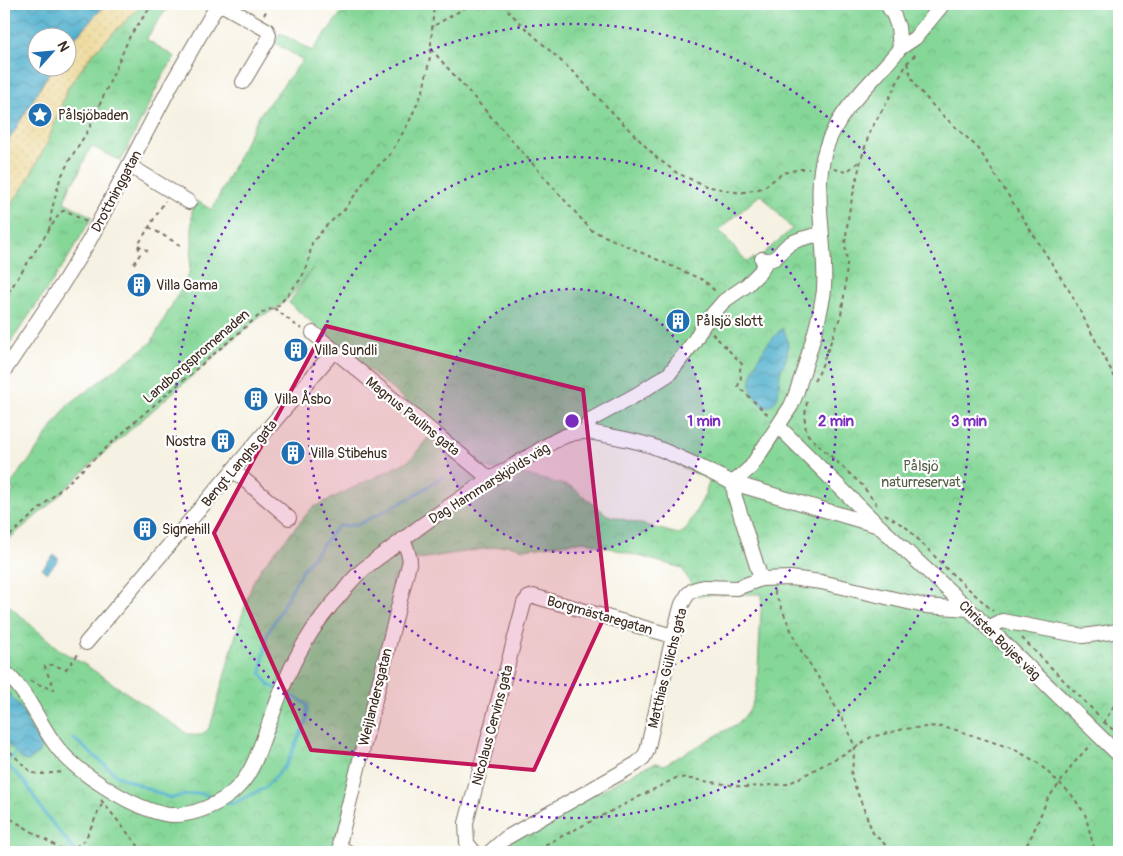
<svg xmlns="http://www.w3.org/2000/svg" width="1123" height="856" font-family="Pangolin,sans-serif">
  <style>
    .grass { fill: url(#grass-tufts); stroke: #60805b }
    .sand { fill: url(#sand-dots); stroke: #94825e }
    .park { fill: url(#park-crowns); stroke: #60805b; fill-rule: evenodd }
    .water { fill: url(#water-waves); stroke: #456d76 }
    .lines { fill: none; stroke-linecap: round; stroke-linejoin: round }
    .stream { stroke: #4fb0ce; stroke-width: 3 }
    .minor-casing { stroke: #7c7063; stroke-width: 16 }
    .path { stroke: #7c7063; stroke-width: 2; stroke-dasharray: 4 4; stroke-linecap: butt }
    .minor { stroke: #fff; stroke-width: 14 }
    .marked { fill: #c2185b; fill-opacity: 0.2; stroke: #c2185b; stroke-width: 4; stroke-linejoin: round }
    .ring { fill: none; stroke: #7b2cbf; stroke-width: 2.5; stroke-dasharray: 2.5 5 }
    .labels { text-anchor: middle; stroke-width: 4.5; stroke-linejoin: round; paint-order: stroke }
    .poi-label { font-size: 14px; fill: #3b2a1e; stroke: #fff; text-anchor: start }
    .street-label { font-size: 14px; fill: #3b2a1e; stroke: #fff }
    .park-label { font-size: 14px; fill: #515e43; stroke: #fff }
    .centre { fill: #7b2cbf; stroke: #fff; stroke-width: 2.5 }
    .ring-label { font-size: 15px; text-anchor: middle; font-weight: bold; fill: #7b2cbf; stroke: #fff; stroke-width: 4.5; stroke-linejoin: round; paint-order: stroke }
  </style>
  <defs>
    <pattern id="grass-tufts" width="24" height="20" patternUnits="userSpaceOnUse" patternTransform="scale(1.25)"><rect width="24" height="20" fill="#85d798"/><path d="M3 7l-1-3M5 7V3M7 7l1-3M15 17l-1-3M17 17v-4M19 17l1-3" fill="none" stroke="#74b983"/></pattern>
    <pattern id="sand-dots" width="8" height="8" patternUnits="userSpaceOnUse" patternTransform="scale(1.25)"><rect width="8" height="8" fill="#eeda9e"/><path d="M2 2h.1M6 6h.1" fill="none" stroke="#cdbb88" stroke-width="1.8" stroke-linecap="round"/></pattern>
    <pattern id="park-crowns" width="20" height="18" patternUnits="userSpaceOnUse" patternTransform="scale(1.25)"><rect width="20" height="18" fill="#85d798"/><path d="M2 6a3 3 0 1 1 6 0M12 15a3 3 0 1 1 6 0" fill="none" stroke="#74b983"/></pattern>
    <pattern id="water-waves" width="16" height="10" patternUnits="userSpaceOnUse" patternTransform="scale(1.25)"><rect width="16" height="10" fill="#4fb0ce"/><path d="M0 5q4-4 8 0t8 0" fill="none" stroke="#438fa7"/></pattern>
  </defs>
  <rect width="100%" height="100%" fill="#fff"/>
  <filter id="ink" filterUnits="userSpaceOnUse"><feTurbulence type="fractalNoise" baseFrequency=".02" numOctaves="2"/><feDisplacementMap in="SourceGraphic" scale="10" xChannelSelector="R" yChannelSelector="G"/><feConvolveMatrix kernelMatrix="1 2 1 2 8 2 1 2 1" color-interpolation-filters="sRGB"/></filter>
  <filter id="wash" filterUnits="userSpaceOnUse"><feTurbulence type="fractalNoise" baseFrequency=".0096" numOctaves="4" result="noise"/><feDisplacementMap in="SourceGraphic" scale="20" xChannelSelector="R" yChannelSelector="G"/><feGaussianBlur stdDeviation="1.12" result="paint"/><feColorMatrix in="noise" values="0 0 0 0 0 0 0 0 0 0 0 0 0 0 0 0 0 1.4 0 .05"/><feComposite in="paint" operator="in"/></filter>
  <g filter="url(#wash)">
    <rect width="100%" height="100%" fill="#f6f2e3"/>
    <path class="grass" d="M 143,4 L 170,4 L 146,39 L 175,57 L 162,77 L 121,161 L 91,146 L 75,181 L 72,181 L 64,202 L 92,217 L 68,258 L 4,352 L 4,218 L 11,204 L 26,183 L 47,143 L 68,87 L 93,53 Z"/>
    <path class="sand" d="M 106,4 L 143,4 L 93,53 L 68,87 L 47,143 L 26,183 L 11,204 L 4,218 L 4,148 L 52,68 L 68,68 L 68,45 Z"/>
    <path class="park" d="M 348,4 L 1119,4 L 1119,852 L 496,852 L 508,841 L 641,769 L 656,763 L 664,765 L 737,724 L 744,717 L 750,709 L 754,699 L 757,687 L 762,594 L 705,595 L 698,597 L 682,568 L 584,541 L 524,549 L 508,545 L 419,559 L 414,557 L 337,852 L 30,852 L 27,848 L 4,849 L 4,600 L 17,613 L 61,651 L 84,664 L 186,733 C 196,738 206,735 211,724 L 237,631 L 253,582 L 262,567 L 312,508 L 410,460 L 428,438 L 477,480 L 518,473 L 572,487 L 607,515 L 678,534 L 685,531 L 704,497 L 710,480 L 684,468 L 647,448 L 574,436 L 497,470 L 491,470 L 484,466 L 289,303 L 313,268 C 301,283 287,304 270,312 C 267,314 263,314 259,317 L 97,459 L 49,505 L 4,543 L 4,506 L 14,490 L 8,486 L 15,479 L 23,466 L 26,465 L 68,405 L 151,343 L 189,274 L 192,246 L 192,208 L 197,201 L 212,210 L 258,117 L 303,60 L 275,43 L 280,33 L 312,51 ZM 761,194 L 792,229 L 756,260 L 753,258 L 747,262 L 719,230 Z"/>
    <path class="water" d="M 4,4 L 106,4 L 68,45 L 68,38 L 38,38 L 38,68 L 52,68 L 4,148 Z
      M 782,328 C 789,337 789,349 786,359 C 785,363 782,366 781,370 C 777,384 784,401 766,408 C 760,403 753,397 751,390 C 747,379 761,351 768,343 C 773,338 778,333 782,328 Z
      M 54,555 L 59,559 L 47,573 L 42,569 Z
      M 4,686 L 14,700 L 21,708 L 25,716 L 27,723 L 41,746 L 39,753 L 30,760 L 26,761 L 22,759 L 4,740 Z"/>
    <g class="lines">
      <path class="stream" d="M 277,689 L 269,685 L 261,673 L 267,635 L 303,569 L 338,526 L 357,525 L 414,496 L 445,475
        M 73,738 L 118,776 L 170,798 L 199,793 L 215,798
        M 4,762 L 24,781 L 45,814 L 76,852
        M 5,763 L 16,753
        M 226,802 L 232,804 L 265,788 L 286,765 L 307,720 L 307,705 L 299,699 L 285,693"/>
    </g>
  </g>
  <g filter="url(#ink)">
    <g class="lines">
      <defs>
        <path id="minor" d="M 221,4 L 267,30 L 269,35 L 268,40 L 243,82
          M 900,48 L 915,38 L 943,4
          M 130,166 L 189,202
          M 762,259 C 778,264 780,249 791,243 C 801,238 811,236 821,234
          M 313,333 L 490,479
          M 4,371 L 61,286 L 89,241 L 171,85 L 218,4
          M 778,426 L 877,524
          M 589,432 L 588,424 L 592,419 L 636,395 L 669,374 L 693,343 L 704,324 L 724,301 L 747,285 L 760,272 L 767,260
          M 233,470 L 289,518
          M 761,579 L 735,497 L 733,483 L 879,526 L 969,609 L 1119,755
          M 988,628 L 1002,621 L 1083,636 L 1119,631
          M 86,643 L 334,351
          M 4,671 C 27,691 37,719 54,743 C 73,771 131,807 164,814 C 188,819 223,804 239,786 C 254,770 259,749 267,729 C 278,700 288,670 304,644 C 315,625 327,609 342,593 C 347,586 352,580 358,574 C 370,563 384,554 397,544 C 438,512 482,483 528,457 C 545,447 564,432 585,432 C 593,432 602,435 610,436 C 625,439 642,442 657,448 C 683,458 708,471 733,483 L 751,467 L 791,406 L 796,394 C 805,366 815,337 821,307 C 822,301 824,294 824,288 C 827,243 811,192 826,148 C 840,106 874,82 900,48 L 898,27 L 894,16 L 887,4
          M 348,852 L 341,848 L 340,840 L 410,560 L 407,549 L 403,539
          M 474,852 L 467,843 L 466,823 L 524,603 L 528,598 L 533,596 L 673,636
          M 490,852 L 506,838 L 636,764 L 643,758 L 647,751 L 673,636 L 682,604 L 688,594 L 693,590 L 703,587 L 737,588 L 761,579 L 790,578 L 821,582 L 925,606 L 969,609"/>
      </defs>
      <use href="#minor" class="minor-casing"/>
      <path class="path" d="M 502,4 L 518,21 L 574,73 L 657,158 L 677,173 L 706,186 L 740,193 L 763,188 L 783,173 L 800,169 L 809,169
        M 264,15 L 270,4
        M 435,25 L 472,4
        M 431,49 L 591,230 L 705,281 L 716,292
        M 907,63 L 914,84 L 936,109 L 978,148 L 1070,292 L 1119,385
        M 834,169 L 846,172 L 860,161
        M 149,227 L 180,245
        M 49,230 L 52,209 L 60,179 L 70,159 L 89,129 L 130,36 L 151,6
        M 138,245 L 148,251
        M 134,264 L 140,254 L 138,245 L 165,201
        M 4,299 L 60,213 L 63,211 L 67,211 L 86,222
        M 274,308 L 297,326 L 302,329
        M 712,333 L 743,365 L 740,369 L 741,378 L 738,386 L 769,416
        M 814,381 L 819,373 L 841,315 L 845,290 L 847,264 L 845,243 L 849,212 L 861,160 L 870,131 L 888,100 L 907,63 L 918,52
        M 807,402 C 805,415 803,423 808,435 L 862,485 L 877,505
        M 885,514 L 907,528 L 949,571 L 993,611
        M 4,541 L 140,417 L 262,313 L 278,306 L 300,280 L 307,267 L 312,243 L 326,226 L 345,209 L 371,172 L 389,156 L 408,124 L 423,91 L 430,57 L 434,4
        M 774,591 L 798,646 L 824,686 L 848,729 L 855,748 L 851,776 L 873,833 L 893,852
        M 1022,638 L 1101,718
        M 30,681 L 54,690 C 54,683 46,674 45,666 C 51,662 59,668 66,669 L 79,653
        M 1104,722 L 1119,735
        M 1103,723 L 1119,698
        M 4,746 L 32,773 L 41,774 L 64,772
        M 101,800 L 143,852
        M 4,810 L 4,816
        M 5,813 L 11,819 L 66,852
        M 4,820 L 11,819
        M 69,852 L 85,840 L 103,802
        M 531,852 L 678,777 L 744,787 L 788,784 L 855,748 L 871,737 L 904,729 L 936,726 L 956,730 L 1014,749 L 1038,763 L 1071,794 L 1085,814 L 1095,852
        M 1023,852 L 1032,835 L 1048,798 L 1060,783 L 1072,765 L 1091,744"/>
      <use href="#minor" class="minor"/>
    </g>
  </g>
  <path class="marked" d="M 326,326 L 583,390 L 607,611 L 534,770 L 311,750 L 214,533 Z"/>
  <circle cx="572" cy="421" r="132" fill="#7b2cbf" fill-opacity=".12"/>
  <g class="ring">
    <circle cx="572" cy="421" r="132"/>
    <circle cx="572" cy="421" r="264"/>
    <circle cx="572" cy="421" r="397"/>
  </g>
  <defs>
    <symbol id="sight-disc" viewBox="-11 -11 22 22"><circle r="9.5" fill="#1f6fb2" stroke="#fff"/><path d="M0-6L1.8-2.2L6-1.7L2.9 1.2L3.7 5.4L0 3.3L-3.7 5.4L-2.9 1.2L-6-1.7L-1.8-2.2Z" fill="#fff"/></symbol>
    <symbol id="building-disc" viewBox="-11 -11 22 22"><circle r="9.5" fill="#1f6fb2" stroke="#fff"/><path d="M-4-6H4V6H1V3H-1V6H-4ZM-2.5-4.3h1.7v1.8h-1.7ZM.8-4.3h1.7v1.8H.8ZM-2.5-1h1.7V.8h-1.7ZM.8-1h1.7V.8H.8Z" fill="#fff"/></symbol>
  </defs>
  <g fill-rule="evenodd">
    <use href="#sight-disc" x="26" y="101" width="28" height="28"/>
    <use href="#building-disc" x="125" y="271" width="28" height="28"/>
    <use href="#building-disc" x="664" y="307" width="28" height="28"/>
    <use href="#building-disc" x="282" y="336" width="28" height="28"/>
    <use href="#building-disc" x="242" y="385" width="28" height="28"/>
    <use href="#building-disc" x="209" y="427" width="28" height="28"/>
    <use href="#building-disc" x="279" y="439" width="28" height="28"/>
    <use href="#building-disc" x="131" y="515" width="28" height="28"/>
  </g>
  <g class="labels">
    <g class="poi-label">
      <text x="58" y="120">Pålsjöbaden</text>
      <text x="156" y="290">Villa Gama</text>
      <text x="696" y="326">Pålsjö slott</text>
      <text x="314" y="355">Villa Sundli</text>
      <text x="274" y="404">Villa Åsbo</text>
      <text x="206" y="446" text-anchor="end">Nostra</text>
      <text x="310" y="458">Villa Stibehus</text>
      <text x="162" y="534">Signehill</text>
    </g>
    <g class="street-label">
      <text transform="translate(116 191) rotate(-62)" y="5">Drottninggatan</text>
      <text transform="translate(196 356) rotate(-41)" y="5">Landborgspromenaden</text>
      <text transform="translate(413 416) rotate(39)" y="5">Magnus Paulins gata</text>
      <text transform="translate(239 463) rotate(-50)" y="5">Bengt Langhs gata</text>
      <text transform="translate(489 483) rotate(-32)" y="5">Dag Hammarskjölds väg</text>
      <text transform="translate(600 615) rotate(16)" y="5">Borgmästaregatan</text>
      <text transform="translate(1000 640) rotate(44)" y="5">Christer Boijes väg</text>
      <text transform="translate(667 668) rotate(-76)" y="5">Matthias Gülichs gata</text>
      <text transform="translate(375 697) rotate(-76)" y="5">Weijlandersgatan</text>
      <text transform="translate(492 725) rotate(-75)" y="5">Nicolaus Cervins gata</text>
    </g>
    <g class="park-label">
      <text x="921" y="471">Pålsjö<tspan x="921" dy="16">naturreservat</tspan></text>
    </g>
  </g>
  <circle cx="572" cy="421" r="8" class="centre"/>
  <g class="ring-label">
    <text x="704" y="426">1 min</text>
    <text x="836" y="426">2 min</text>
    <text x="969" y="426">3 min</text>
  </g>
  <rect width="1123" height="856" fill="none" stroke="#fff" stroke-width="20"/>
  <g transform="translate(52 52) rotate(63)"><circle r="24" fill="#ffffff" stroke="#b1aaa5"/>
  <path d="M0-4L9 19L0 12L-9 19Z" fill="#1f6fb2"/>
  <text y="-8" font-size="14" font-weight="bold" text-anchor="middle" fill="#3b2a1e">N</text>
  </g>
</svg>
